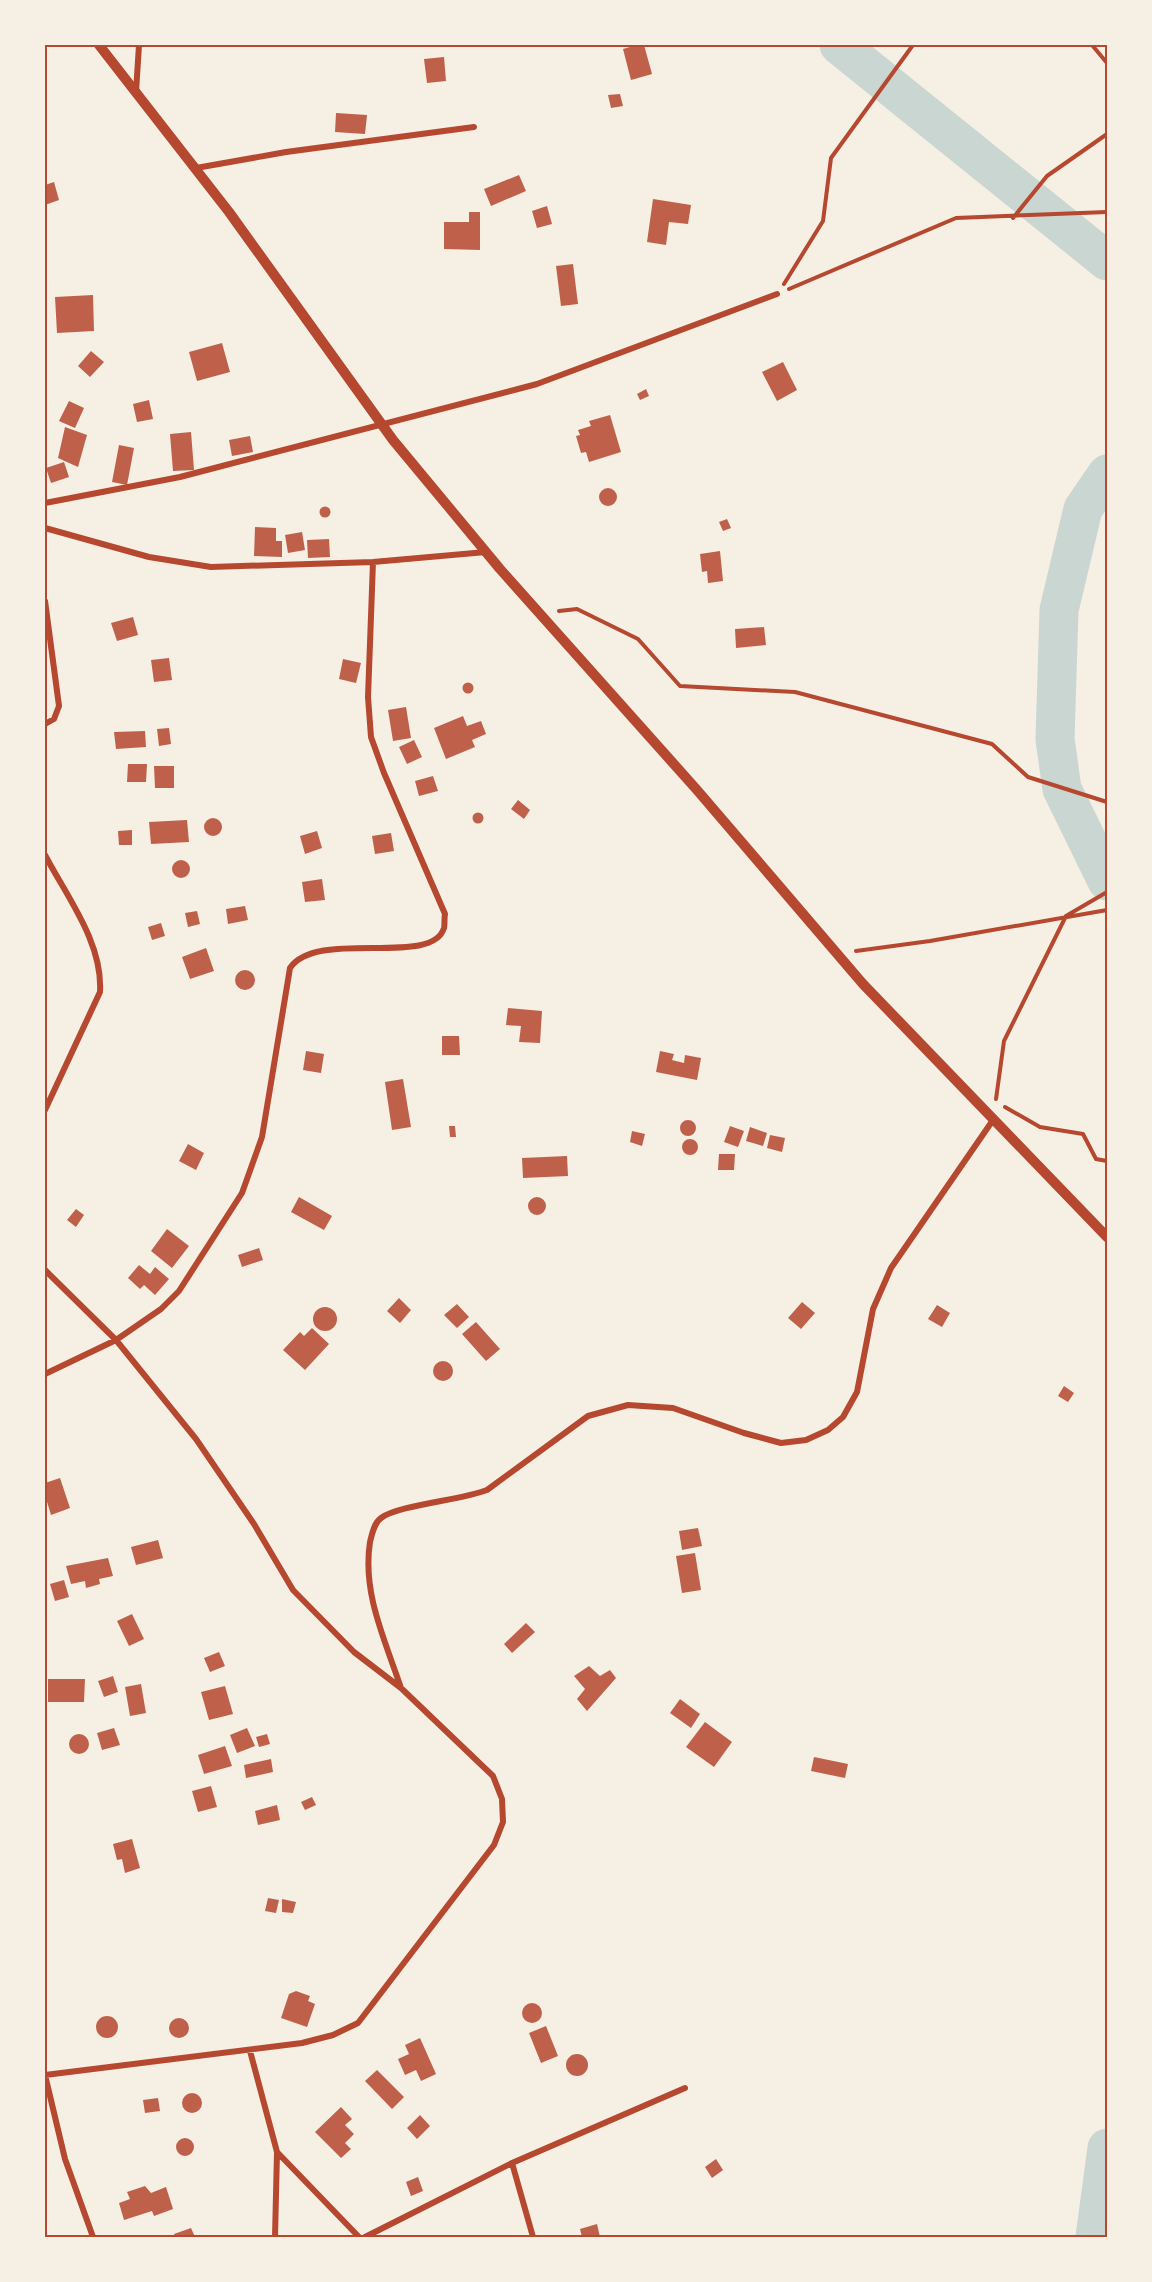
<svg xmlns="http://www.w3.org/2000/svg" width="1152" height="2282" font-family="Montserrat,sans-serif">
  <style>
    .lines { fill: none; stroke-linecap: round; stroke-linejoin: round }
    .river { stroke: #c9d6d2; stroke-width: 39 }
    .building { fill: #bf614a }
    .path { stroke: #b5482f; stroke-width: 4 }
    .minor { stroke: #b5482f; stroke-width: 6 }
    .tertiary { stroke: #b5482f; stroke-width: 10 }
    .neatline { fill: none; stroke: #b5482f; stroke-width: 2 }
  </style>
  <rect width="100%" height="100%" fill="#f6efe4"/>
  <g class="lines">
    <path class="river" d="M 839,45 L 1107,261
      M 1107,474 L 1083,509 L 1059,610 L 1055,739 L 1062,789 L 1107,881
      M 1095,2237 L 1107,2148"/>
  </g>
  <path class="building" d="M 637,45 L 644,45 L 652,74 L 631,80 L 623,49 Z
    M 444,57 L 446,81 L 427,83 L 424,59 Z
    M 620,94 L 623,106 L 611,108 L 608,95 Z
    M 336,113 L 367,115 L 365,134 L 335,132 Z
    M 519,175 L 526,191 L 491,206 L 484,189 Z
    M 54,182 L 59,200 L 45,205 L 45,185 Z
    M 653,199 L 691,205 L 688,224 L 669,222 L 666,245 L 647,242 Z
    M 547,206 L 552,224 L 537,228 L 532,211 Z
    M 469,212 L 480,212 L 480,250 L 444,249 L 444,222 L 469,222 Z
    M 573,264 L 578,304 L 561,306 L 556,266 Z
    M 93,295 L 94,331 L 57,333 L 55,297 Z
    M 222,343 L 230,372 L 197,381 L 189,352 Z
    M 91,351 L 104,362 L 90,377 L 78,366 Z
    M 783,362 L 797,390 L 777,401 L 762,372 Z
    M 646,389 L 649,396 L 640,400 L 637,394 Z
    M 149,400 L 153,419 L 137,422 L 133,404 Z
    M 69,401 L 84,408 L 75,428 L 59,421 Z
    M 610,415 L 621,452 L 589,462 L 586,452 L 581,453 L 576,436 L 580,435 L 578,430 L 591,426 L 589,421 Z
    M 65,427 L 87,435 L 78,467 L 58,458 Z
    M 191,432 L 194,470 L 173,471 L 170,434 Z
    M 250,436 L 253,452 L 232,456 L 229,440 Z
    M 119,445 L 134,448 L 127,485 L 112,482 Z
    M 64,462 L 69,477 L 51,483 L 46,468 Z
    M599 497a9 9 0 1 1 18 0a9 9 0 1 1-18 0Z
    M319.5 512a5.5 5.5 0 1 1 11 0a5.5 5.5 0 1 1-11 0Z
    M 727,519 L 731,528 L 723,531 L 719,522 Z
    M 255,527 L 276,528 L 276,541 L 282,541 L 282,557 L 254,556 Z
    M 302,532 L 305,550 L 288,553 L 285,535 Z
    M 329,539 L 330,557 L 308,558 L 307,540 Z
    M 720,551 L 723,581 L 708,583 L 707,571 L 702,572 L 700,554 Z
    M 133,617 L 138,635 L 117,641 L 111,623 Z
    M 764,627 L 766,645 L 736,648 L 735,629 Z
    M 169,658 L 172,680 L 154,682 L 151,660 Z
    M 343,659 L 361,663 L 356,683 L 339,679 Z
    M462.5 688a5.5 5.5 0 1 1 11 0a5.5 5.5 0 1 1-11 0Z
    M 406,707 L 411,738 L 393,741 L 388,710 Z
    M 463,716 L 467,726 L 481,721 L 486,734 L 472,740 L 475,747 L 446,759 L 434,728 Z
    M 169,728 L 171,744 L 159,746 L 157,729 Z
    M 145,731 L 146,747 L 116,749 L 114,732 Z
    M 414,740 L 422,757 L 407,764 L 399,747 Z
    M 128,764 L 147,764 L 146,782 L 127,782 Z
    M 154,766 L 174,766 L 174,788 L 155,788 Z
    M 433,776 L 438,791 L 419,796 L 415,781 Z
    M 518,800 L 530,810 L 524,819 L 511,809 Z
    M472.5 818a5.5 5.5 0 1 1 11 0a5.5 5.5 0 1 1-11 0Z
    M204 827a9 9 0 1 1 18 0a9 9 0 1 1-18 0Z
    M 187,820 L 189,842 L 151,844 L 149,822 Z
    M 132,830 L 132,845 L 119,845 L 118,831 Z
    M 317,831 L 322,848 L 305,854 L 300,836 Z
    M 391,833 L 394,851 L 375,854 L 372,836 Z
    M172 869a9 9 0 1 1 18 0a9 9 0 1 1-18 0Z
    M 322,879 L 325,900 L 305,902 L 302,882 Z
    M 245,906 L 248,920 L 228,924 L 226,909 Z
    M 197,911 L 200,924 L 188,927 L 185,913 Z
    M 161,923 L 165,936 L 152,940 L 148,927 Z
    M 206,948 L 214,971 L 190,979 L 182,957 Z
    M235 980a10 10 0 1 1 20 0a10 10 0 1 1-20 0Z
    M 508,1008 L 542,1011 L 540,1043 L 519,1042 L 521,1026 L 506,1025 Z
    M 442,1036 L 459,1036 L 460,1055 L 442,1055 Z
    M 306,1051 L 324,1054 L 321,1073 L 303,1070 Z
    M 660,1051 L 674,1054 L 672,1060 L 684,1063 L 685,1055 L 701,1058 L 697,1080 L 656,1072 Z
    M 403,1079 L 411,1127 L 392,1130 L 385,1082 Z
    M680 1128a8 8 0 1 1 16 0a8 8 0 1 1-16 0Z
    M 449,1126 L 455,1126 L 456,1137 L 450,1137 Z
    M 730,1126 L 744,1131 L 738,1147 L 724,1142 Z
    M 750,1127 L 767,1133 L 763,1146 L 746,1141 Z
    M 632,1131 L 645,1134 L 642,1146 L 630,1142 Z
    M 770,1135 L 785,1138 L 782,1152 L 767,1148 Z
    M682 1147a8 8 0 1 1 16 0a8 8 0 1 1-16 0Z
    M 188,1144 L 204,1153 L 196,1170 L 179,1161 Z
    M 719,1154 L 735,1154 L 734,1170 L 718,1170 Z
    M 567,1156 L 568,1176 L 523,1178 L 522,1158 Z
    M528 1206a9 9 0 1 1 18 0a9 9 0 1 1-18 0Z
    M 299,1197 L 332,1216 L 324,1230 L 291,1212 Z
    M 76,1209 L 84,1215 L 76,1227 L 67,1220 Z
    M 167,1229 L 189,1246 L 172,1268 L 151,1251 Z
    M 259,1248 L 263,1260 L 242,1267 L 238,1255 Z
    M 139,1265 L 150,1274 L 155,1267 L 169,1279 L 155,1295 L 144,1285 L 140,1289 L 128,1278 Z
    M 399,1298 L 411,1310 L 400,1323 L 387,1311 Z
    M 802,1302 L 815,1313 L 801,1329 L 788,1318 Z
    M 457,1304 L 469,1317 L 457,1328 L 444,1315 Z
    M 937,1305 L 950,1313 L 942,1327 L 928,1319 Z
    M313 1319a12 12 0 1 1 24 0a12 12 0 1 1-24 0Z
    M 476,1322 L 500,1349 L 486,1361 L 462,1334 Z
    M 312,1328 L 329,1344 L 305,1370 L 283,1350 L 300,1332 L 304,1336 Z
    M433 1371a10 10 0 1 1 20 0a10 10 0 1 1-20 0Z
    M 1064,1386 L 1074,1393 L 1068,1402 L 1058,1396 Z
    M 60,1478 L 70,1508 L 51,1515 L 45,1495 L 45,1483 Z
    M 698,1528 L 702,1546 L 682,1550 L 679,1531 Z
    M 158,1540 L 163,1558 L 136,1565 L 131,1547 Z
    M 695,1553 L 701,1590 L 682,1593 L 676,1556 Z
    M 108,1558 L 113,1576 L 99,1579 L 100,1584 L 86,1588 L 85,1581 L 71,1584 L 66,1566 Z
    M 64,1580 L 69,1597 L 55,1601 L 50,1584 Z
    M 132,1614 L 144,1639 L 129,1646 L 117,1621 Z
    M 526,1623 L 535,1632 L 512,1653 L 504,1644 Z
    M 219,1652 L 225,1666 L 210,1672 L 204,1658 Z
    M 589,1666 L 600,1676 L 610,1670 L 616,1678 L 587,1711 L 577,1699 L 585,1689 L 574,1676 Z
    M 113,1676 L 118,1692 L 104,1697 L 98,1681 Z
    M 48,1679 L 85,1679 L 84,1702 L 48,1702 Z
    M 141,1684 L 146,1713 L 130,1716 L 125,1687 Z
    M 225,1686 L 233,1714 L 209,1720 L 201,1692 Z
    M 680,1699 L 700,1714 L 691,1728 L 670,1713 Z
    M 705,1722 L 732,1742 L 714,1767 L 686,1747 Z
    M 114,1728 L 120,1745 L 102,1750 L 97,1733 Z
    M 247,1728 L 255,1746 L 237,1753 L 230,1735 Z
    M 267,1734 L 270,1744 L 259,1747 L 256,1737 Z
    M69 1744a10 10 0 1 1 20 0a10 10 0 1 1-20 0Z
    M 225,1746 L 232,1766 L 204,1774 L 198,1755 Z
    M 814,1757 L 848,1764 L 845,1778 L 811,1771 Z
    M 271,1759 L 273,1772 L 246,1778 L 244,1765 Z
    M 211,1786 L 217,1807 L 198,1812 L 192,1791 Z
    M 312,1797 L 316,1805 L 305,1810 L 301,1802 Z
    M 277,1805 L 280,1820 L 258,1825 L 255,1811 Z
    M 132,1839 L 140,1868 L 125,1873 L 122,1859 L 117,1860 L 113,1844 Z
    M 268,1898 L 279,1900 L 276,1913 L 265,1911 Z
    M 282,1899 L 296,1902 L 293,1913 L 282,1912 Z
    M 296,1991 L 310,1996 L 308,2001 L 315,2004 L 307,2027 L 281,2018 L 289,1994 Z
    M522 2013a10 10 0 1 1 20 0a10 10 0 1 1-20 0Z
    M96 2027a11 11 0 1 1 22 0a11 11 0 1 1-22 0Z
    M169 2028a10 10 0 1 1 20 0a10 10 0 1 1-20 0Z
    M 546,2026 L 558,2056 L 541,2063 L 529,2033 Z
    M 420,2038 L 436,2074 L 421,2081 L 416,2070 L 405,2075 L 398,2059 L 409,2054 L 405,2045 Z
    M566 2065a11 11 0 1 1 22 0a11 11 0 1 1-22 0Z
    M 377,2070 L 404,2097 L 392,2109 L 365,2081 Z
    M182 2103a10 10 0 1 1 20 0a10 10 0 1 1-20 0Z
    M 158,2098 L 160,2111 L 145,2113 L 143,2100 Z
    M 341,2107 L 352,2119 L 345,2125 L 354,2134 L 345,2143 L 351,2149 L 341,2158 L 315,2132 Z
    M 420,2115 L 430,2126 L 417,2139 L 407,2128 Z
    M176 2147a9 9 0 1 1 18 0a9 9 0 1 1-18 0Z
    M 716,2159 L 723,2170 L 712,2178 L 705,2167 Z
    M 418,2177 L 423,2191 L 411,2196 L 406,2182 Z
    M 145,2186 L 151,2193 L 166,2187 L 173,2209 L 154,2216 L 152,2211 L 124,2220 L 119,2203 L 130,2199 L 127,2192 Z
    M 597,2224 L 600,2237 L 582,2237 L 580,2229 Z
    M 191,2228 L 195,2237 L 175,2237 L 174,2234 Z"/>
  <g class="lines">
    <path class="path" d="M 1092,45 L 1107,63
      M 1013,218 L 1047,176 L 1107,134
      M 784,284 L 823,221 L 831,158 L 913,45
      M 789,289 L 956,218 L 1107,212
      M 559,611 L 577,609 L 638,639 L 680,686 L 795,692 L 992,744 L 1028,777 L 1107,802
      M 856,951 L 930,941 L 1107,910
      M 996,1099 L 1004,1041 L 1066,916 L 1107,892
      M 1005,1107 L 1040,1127 L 1083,1134 L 1096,1159 L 1107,1161"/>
    <path class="minor" d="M 136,92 L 139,45
      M 196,168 L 286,152 L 474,127
      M 45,503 L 180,477 L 537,384 L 777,294
      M 45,528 L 149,557 L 211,567 L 373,562 L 486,552
      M 45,601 L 59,706 L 54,719 L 45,724
      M 45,855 C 67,897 103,943 100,992 L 45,1110
      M 45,1270 L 116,1340 L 45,1374
      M 401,1688 C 385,1640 362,1593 370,1542 C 372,1534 374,1523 381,1518 C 398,1505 462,1500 487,1490 L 588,1416 L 628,1405 L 673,1408 L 744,1433 L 781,1443 L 806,1440 L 828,1430 L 843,1417 L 857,1392 L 873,1309 L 891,1268 L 993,1120
      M 250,2051 L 277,2152
      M 45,2075 L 302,2043 L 333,2035 L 358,2023 L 494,1845 L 503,1822 L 502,1799 L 493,1776 L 401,1688 L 354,1652 L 293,1590 L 254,1524 L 196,1439 L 116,1340 L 161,1309 L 179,1291 L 242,1193 L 262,1137 L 290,968 C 317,928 432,968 444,928 C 445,924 444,918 445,914 L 384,773 L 371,737 L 368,697 L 373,562
      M 45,2075 L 65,2159 L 93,2237
      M 512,2163 L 533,2237
      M 275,2237 L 277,2152 L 359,2237
      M 365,2237 L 512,2163 L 685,2088"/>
    <path class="tertiary" d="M 99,45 L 229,212 L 393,440 L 500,569 L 697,790 L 863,984 L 1107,1237"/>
  </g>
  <rect width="1152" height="2282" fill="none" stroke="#f6efe4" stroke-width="93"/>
  <rect x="46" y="46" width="1060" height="2190" class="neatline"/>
</svg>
